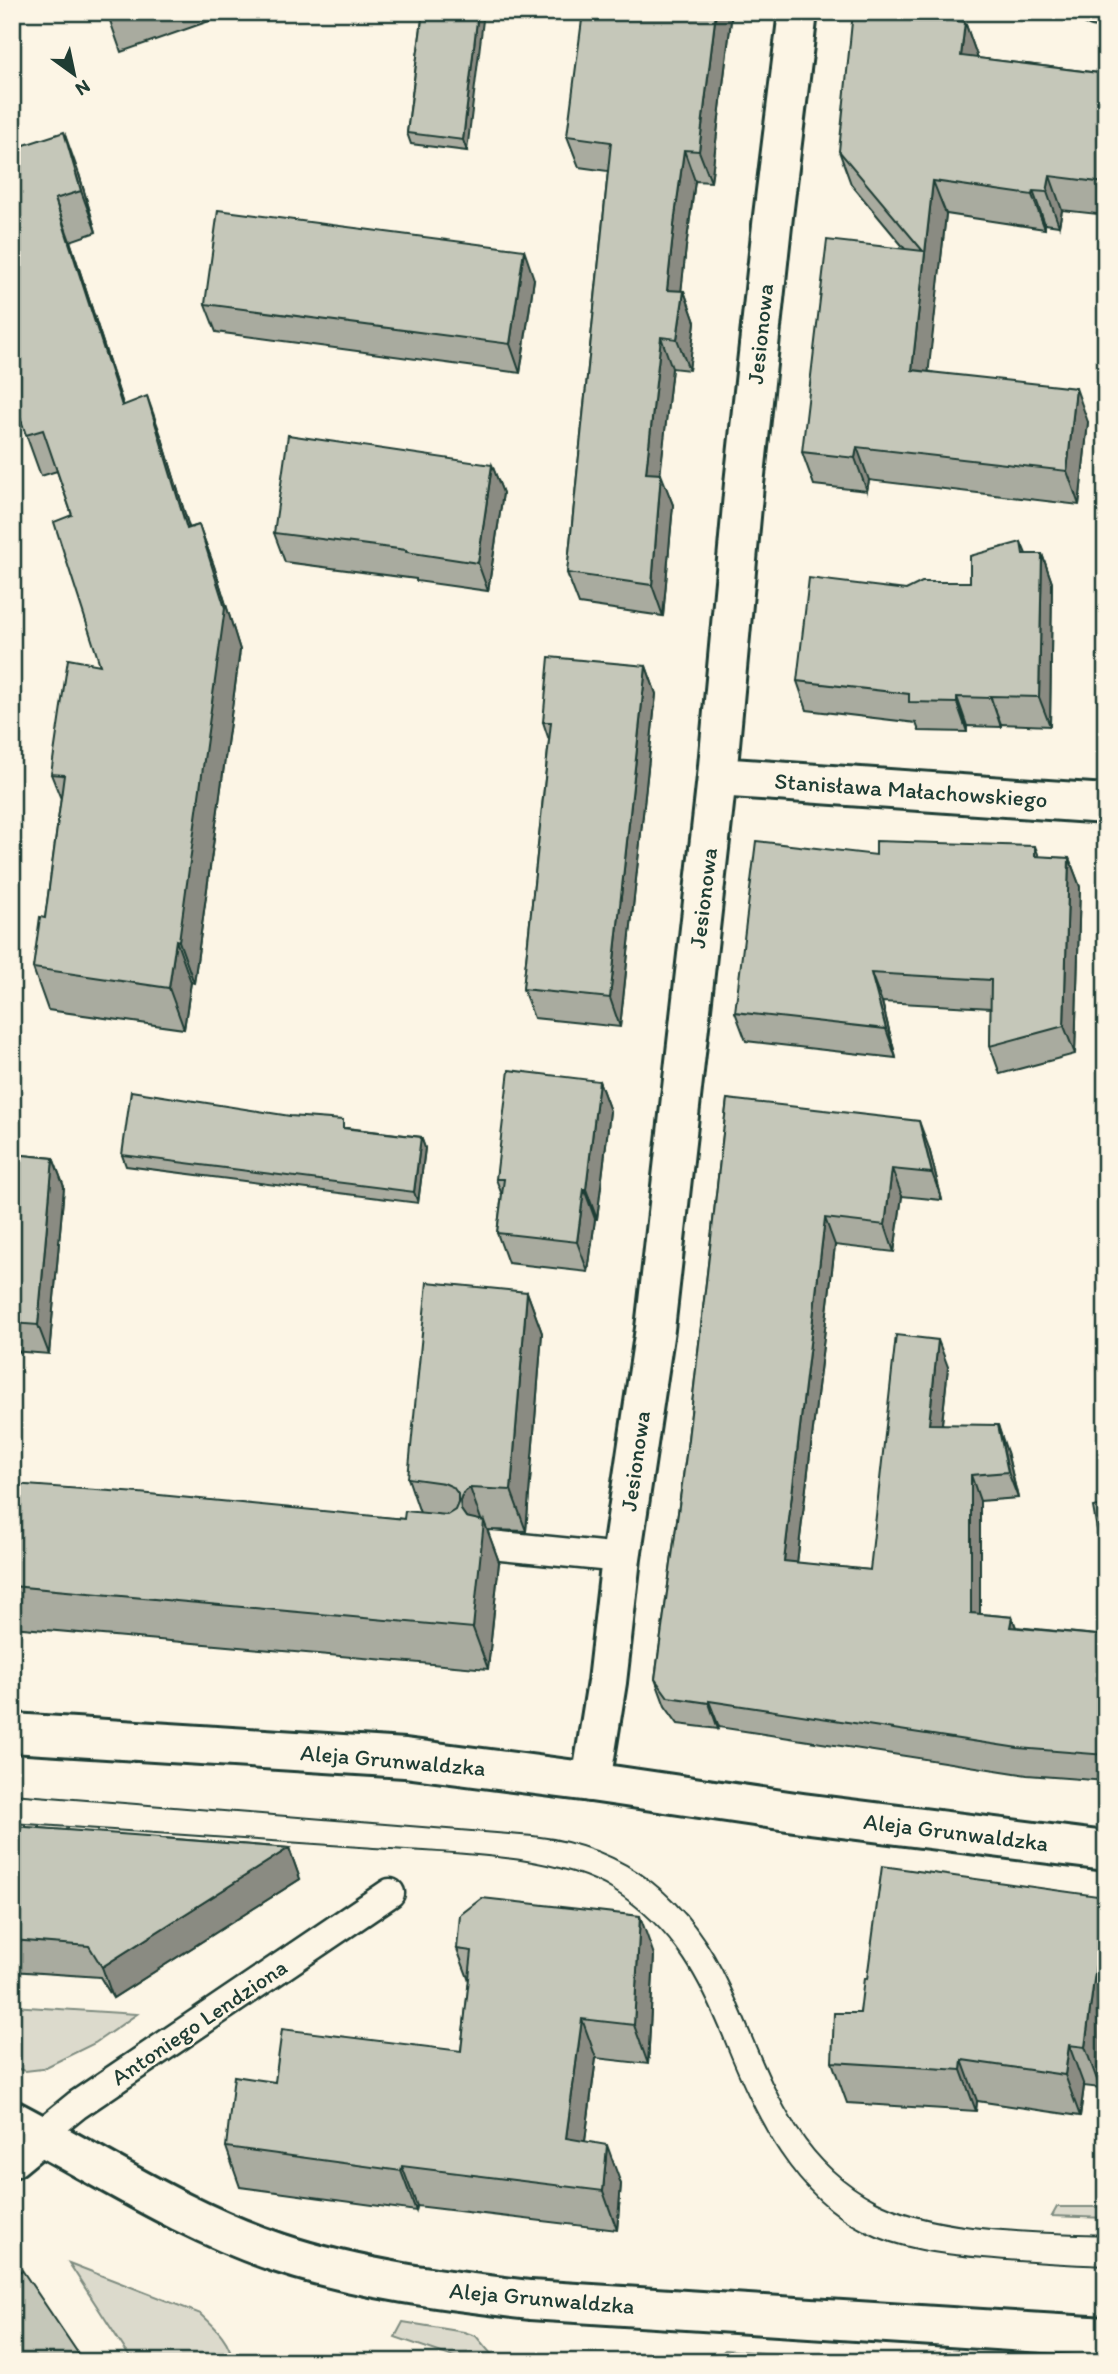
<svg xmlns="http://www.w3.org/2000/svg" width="1118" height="2374" font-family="Itim,sans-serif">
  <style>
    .green { fill: #dcdacc; stroke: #7e8c80; stroke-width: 2 }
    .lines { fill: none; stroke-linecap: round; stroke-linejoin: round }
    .service-casing { stroke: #1f3d34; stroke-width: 33 }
    .minor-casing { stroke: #1f3d34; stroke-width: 44 }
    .primary-casing { stroke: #1f3d34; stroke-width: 44 }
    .service { stroke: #fcf5e5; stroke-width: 28 }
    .minor { stroke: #fcf5e5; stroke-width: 38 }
    .primary { stroke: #fcf5e5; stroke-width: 38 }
    .tram { stroke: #1f3d34; stroke-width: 2 }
    .wall { fill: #a9ab9f; stroke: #1f3d34; stroke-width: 2 }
    .shaded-wall { fill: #8a8b82; stroke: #1f3d34; stroke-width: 2 }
    .building { fill: #c5c7b9; stroke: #1f3d34; stroke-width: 2 }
    .labels { text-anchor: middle; stroke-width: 5; stroke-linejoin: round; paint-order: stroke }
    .street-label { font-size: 23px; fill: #1f3d34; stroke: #fcf5e5 }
  </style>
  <rect width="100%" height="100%" fill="#fcf5e5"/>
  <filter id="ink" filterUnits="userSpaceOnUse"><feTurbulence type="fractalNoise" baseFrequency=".0143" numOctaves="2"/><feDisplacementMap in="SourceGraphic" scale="14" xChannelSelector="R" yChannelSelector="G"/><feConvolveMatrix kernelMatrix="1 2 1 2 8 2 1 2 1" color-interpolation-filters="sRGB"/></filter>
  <g filter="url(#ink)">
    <path class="green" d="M 12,2006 L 137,2014 L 95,2043 L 42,2069 L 25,2071 L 12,2067 Z
      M 1057,2207 L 1106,2207 L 1106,2218 L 1052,2216 Z
      M 69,2263 L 201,2314 C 214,2326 232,2342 232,2362 L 133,2362 Z
      M 403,2322 L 464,2332 L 476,2336 L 498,2362 L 468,2362 L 395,2337 Z
      M 725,2350 L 788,2355 L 796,2362 L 712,2362 Z"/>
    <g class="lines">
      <defs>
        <path id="service" d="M 1095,12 L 1106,13
          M 491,1545 L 621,1558
          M 40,2135 L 77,2105 L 390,1893"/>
        <path id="minor" d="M 717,777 L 1106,804
          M 591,1782 L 607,1682 L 621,1558 L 655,1329 L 717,777 L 744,484 L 773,216 L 798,12
          M 12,2158 L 40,2135"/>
        <path id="primary" d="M 12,1733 L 405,1758 L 591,1782 L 802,1813 L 1106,1851
          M 12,2120 C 100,2166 185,2222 279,2253 C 360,2280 445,2290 530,2300 L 1106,2337"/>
      </defs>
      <use href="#service" class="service-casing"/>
      <use href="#minor" class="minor-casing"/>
      <use href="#primary" class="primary-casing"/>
      <use href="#service" class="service"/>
      <use href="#minor" class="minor"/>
      <use href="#primary" class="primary"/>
      <path class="tram" d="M 12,1794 L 533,1836 C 629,1847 690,1899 730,1986 C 768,2068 789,2156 876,2201 C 936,2233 1038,2232 1106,2235
        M 12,1823 C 128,1831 244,1839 360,1847 C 433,1853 552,1851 613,1890 C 675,1929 702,1983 728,2049 C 756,2118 794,2196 864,2231 C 901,2250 943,2254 983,2258 C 1024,2262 1065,2264 1106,2266"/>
    </g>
    <path class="wall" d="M 107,12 L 235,12 L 121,52 Z
      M 423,12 L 467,151 L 411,144 L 407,133 Z
      M 732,12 L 711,182 L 695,181 L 686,247 L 681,291 L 684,291 L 695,322 L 689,370 L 672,368 L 660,474 L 673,505 L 663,616 L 579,604 L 567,573 L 608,171 L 579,167 L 567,136 Z
      M 965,22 L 977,56 L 977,58 L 1106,74 L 1106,215 L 1062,210 L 1059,226 L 1045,224 L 1045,229 L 946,214 L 928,371 L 1088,422 L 1079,505 L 869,480 L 867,491 L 814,485 L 802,452 L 905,249 L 851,184 L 839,151 Z
      M 12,149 L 79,174 L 96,232 L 70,241 L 123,405 L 162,438 L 189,528 L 199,525 L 214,566 L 240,650 L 194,983 L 191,982 L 184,1029 L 48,1010 L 33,968 L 45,918 L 61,799 L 51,774 L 100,665 L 72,515 L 57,471 L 41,476 L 18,412 Z
      M 534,279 L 520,373 L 216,332 L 205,304 Z
      M 492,465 L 503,493 L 488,591 L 416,581 L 416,579 L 285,562 L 274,533 Z
      M 1021,542 L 1026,554 L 1042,554 L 1052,583 L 1050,726 L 1001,724 L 1001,727 L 967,726 L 967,732 L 919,731 L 916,723 L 807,710 L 797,681 L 906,590 L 970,582 Z
      M 646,666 L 656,694 L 620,1027 L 534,1018 L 523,989 L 549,740 L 543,722 Z
      M 876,855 L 1069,858 L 1080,887 L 1075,1054 L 1000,1074 L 990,1046 L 991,1008 L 882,1002 L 896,1058 L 746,1041 L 735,1012 Z
      M 599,1081 L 610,1111 L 597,1219 L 595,1219 L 588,1272 L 508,1263 L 497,1233 L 502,1195 L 496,1179 Z
      M 727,1099 L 929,1148 L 942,1200 L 902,1196 L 894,1252 L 835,1245 L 797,1563 L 870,1570 L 948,1367 L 942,1424 L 1007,1452 L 1018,1498 L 980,1501 L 980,1614 L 1012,1617 L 1016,1627 L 1106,1636 L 1106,1781 L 1027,1775 L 719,1727 L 718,1729 L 678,1724 L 665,1706 L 655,1679 L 687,1448 Z
      M 347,1128 L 421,1137 L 425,1148 L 418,1203 L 126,1166 L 122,1155 Z
      M 12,1154 L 53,1158 L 64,1187 L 49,1354 L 12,1351 Z
      M 527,1292 L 542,1333 L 526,1531 L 487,1530 L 499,1562 L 488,1669 L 12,1627 L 12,1484 L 404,1519 L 420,1513 L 408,1478 Z
      M 12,1826 L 289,1848 L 300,1879 L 113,1998 L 100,1977 L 12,1971 Z
      M 1105,1897 L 1106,2048 L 1100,2088 L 1084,2086 L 1080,2116 L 977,2101 L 976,2111 L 847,2103 L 832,2062 L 860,2013 L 867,1979 Z
      M 457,1949 L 654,1955 L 648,2064 L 596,2058 L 585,2141 L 621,2184 L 617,2230 L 417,2206 L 416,2211 L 240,2187 L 226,2147 L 275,2082 L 461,2051 L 469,1981 Z"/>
    <path class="shaded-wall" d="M 478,12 L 484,12 L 467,151 L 463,140 Z
      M 716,12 L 732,12 L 711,182 L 699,151 Z
      M 965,22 L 977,56 L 974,90 L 961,56 Z
      M 64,132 L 79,174 L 96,232 L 81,191 Z
      M 684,150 L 695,181 L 686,247 L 678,321 L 667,290 L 675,216 Z
      M 1050,176 L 1062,210 L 1059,226 L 1047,192 Z
      M 933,181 L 946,214 L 925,403 L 912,370 Z
      M 1033,191 L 1045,224 L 1045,229 L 1032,195 Z
      M 55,199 L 70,241 L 137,447 L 122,406 Z
      M 524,250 L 534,279 L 520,373 L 510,344 Z
      M 684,291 L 695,322 L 689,370 L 677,339 Z
      M 661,337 L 672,368 L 657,504 L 646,473 Z
      M 1076,388 L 1088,422 L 1079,505 L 1067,471 Z
      M 12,389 L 19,408 L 12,480 Z
      M 147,396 L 162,438 L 202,570 L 187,529 Z
      M 857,447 L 869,480 L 867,491 L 855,458 Z
      M 492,465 L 503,493 L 488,591 L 478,563 Z
      M 661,474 L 673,505 L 663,616 L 652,585 Z
      M 199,525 L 214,566 L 240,650 L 194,983 L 179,941 Z
      M 1042,554 L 1052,583 L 1050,726 L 1039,697 Z
      M 646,666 L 656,694 L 620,1027 L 610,998 Z
      M 990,696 L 1001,724 L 1001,727 L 991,698 Z
      M 957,697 L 967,726 L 967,732 L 957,703 Z
      M 1035,846 L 1046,875 L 1035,856 Z
      M 1069,858 L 1080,887 L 1075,1054 L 1064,1026 Z
      M 176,940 L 191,982 L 184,1029 L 169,988 Z
      M 871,973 L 882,1002 L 896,1058 L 886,1029 Z
      M 599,1081 L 610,1111 L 597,1219 L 586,1189 Z
      M 919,1121 L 929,1148 L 942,1200 L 932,1173 Z
      M 421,1137 L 425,1148 L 418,1203 L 414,1192 Z
      M 53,1158 L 64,1187 L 49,1354 L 38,1325 Z
      M 892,1169 L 902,1196 L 894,1252 L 885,1225 Z
      M 584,1189 L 595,1219 L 588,1272 L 577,1242 Z
      M 825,1218 L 835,1245 L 794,1588 L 784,1561 Z
      M 527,1292 L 542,1333 L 526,1531 L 511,1490 Z
      M 938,1340 L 948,1367 L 939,1450 L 929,1424 Z
      M 998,1425 L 1007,1452 L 1018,1498 L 1008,1472 Z
      M 971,1475 L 980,1501 L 980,1639 L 971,1613 Z
      M 470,1488 L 483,1525 L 484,1521 L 499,1562 L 488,1669 L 473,1628 L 478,1535 L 461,1510 L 460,1501 L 463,1493 Z
      M 1012,1617 L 1022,1644 L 1010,1627 Z
      M 709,1701 L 719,1727 L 718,1729 L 709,1703 Z
      M 289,1848 L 300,1879 L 113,1998 L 102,1967 Z
      M 1105,1897 L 1106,2048 L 1100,2088 L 1085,2047 Z
      M 640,1916 L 654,1955 L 648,2064 L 634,2025 Z
      M 582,2019 L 596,2058 L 580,2178 L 566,2138 Z
      M 1069,2045 L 1084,2086 L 1080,2116 L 1065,2075 Z
      M 962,2060 L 977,2101 L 976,2111 L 961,2070 Z
      M 607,2145 L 621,2184 L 617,2230 L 603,2191 Z
      M 402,2166 L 417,2206 L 416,2211 L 401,2171 Z"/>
    <path class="building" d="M 107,12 L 121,12 L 108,17 Z
      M 423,12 L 478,12 L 463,140 L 407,133 Z
      M 583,12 L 716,12 L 699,151 L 684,150 L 675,216 L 667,290 L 684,291 L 677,339 L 661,337 L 646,473 L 661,474 L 652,585 L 567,573 L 611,142 L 567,136 Z
      M 853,12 L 882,12 L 965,22 L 961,56 L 1106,74 L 1106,183 L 1050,176 L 1047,192 L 1033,191 L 1032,195 L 933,181 L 912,370 L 1076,388 L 1067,471 L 857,447 L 855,458 L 802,452 L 827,240 L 923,251 L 839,151 Z
      M 64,132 L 81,191 L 55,199 L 122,406 L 147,396 L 187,529 L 199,525 L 225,608 L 179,941 L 176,940 L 169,988 L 33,968 L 40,917 L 45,918 L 64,775 L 51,774 L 68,659 L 100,665 L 54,522 L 72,515 L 43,430 L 26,435 L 12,392 L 12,149 Z
      M 218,210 L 524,250 L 510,344 L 205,304 Z
      M 288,435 L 492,465 L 478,563 L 406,552 L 406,550 L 274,533 Z
      M 1021,542 L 1023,554 L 1042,554 L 1039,697 L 990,696 L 991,698 L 957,697 L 957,703 L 909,702 L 909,694 L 797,681 L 809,578 L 906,590 L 922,582 L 970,582 L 970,556 Z
      M 549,657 L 646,666 L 610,998 L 523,989 L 551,722 L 543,722 Z
      M 756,841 L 876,855 L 876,841 L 1035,846 L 1035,856 L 1069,858 L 1064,1026 L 990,1046 L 991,980 L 871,973 L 886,1029 L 735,1012 Z
      M 509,1070 L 599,1081 L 586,1189 L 584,1189 L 577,1242 L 497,1233 L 504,1179 L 496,1179 Z
      M 131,1091 L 290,1116 L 343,1120 L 343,1128 L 421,1137 L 414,1192 L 122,1155 Z
      M 727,1099 L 919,1121 L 932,1173 L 892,1169 L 885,1225 L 825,1218 L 784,1561 L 870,1570 L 896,1335 L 938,1340 L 929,1424 L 998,1425 L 1008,1472 L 971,1475 L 971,1613 L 1012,1617 L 1010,1627 L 1106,1636 L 1106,1755 L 1018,1748 L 709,1701 L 709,1703 L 668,1697 L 655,1679 L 687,1448 Z
      M 12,1154 L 53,1158 L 38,1325 L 12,1323 Z
      M 427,1282 L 527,1292 L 511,1490 L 470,1488 L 463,1493 L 460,1501 L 461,1510 L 466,1517 L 484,1521 L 473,1628 L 12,1586 L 12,1484 L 139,1493 L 404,1519 L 405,1511 L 447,1515 L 455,1510 L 458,1503 L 458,1494 L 453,1487 L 444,1483 L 408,1478 Z
      M 1106,1505 L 1106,1581 L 1093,1507 Z
      M 12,1826 L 160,1837 L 161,1838 L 289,1848 L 102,1967 L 89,1946 L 12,1940 Z
      M 882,1866 L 1105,1897 L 1085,2047 L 1069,2045 L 1065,2075 L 962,2060 L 961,2070 L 832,2062 L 834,2013 L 860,2013 L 864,1978 L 867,1979 Z
      M 482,1898 L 640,1916 L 634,2025 L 582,2019 L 566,2138 L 607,2145 L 603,2191 L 402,2166 L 401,2171 L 226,2147 L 234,2076 L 275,2082 L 282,2029 L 461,2051 L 472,1951 L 457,1949 L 460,1915 Z
      M 22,2270 L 84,2362 L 12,2362 L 12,2277 Z"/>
  </g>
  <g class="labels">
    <g class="street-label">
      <text transform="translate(760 334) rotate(-84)" y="8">Jesionowa</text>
      <text transform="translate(911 790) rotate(4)" y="8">Stanisława Małachowskiego</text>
      <text transform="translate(703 898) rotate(-83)" y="8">Jesionowa</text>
      <text transform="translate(635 1461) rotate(-82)" y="8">Jesionowa</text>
      <text transform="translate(393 1760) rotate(5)" y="8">Aleja Grunwaldzka</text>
      <text transform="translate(956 1832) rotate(7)" y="8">Aleja Grunwaldzka</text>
      <text transform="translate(199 2022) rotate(-34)" y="8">Antoniego Lendziona</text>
      <text transform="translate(542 2298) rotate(5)" y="8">Aleja Grunwaldzka</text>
    </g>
  </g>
  <rect width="1118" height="2374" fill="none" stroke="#fcf5e5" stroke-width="42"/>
  <rect x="21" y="21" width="1076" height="2332" fill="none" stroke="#1f3d34" stroke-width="2.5" filter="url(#ink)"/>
  <g transform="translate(74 74) rotate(147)" stroke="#fcf5e5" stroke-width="5" paint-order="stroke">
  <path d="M0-5L12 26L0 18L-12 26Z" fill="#1f3d34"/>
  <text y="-10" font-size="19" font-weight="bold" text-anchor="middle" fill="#1f3d34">N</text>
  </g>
</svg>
